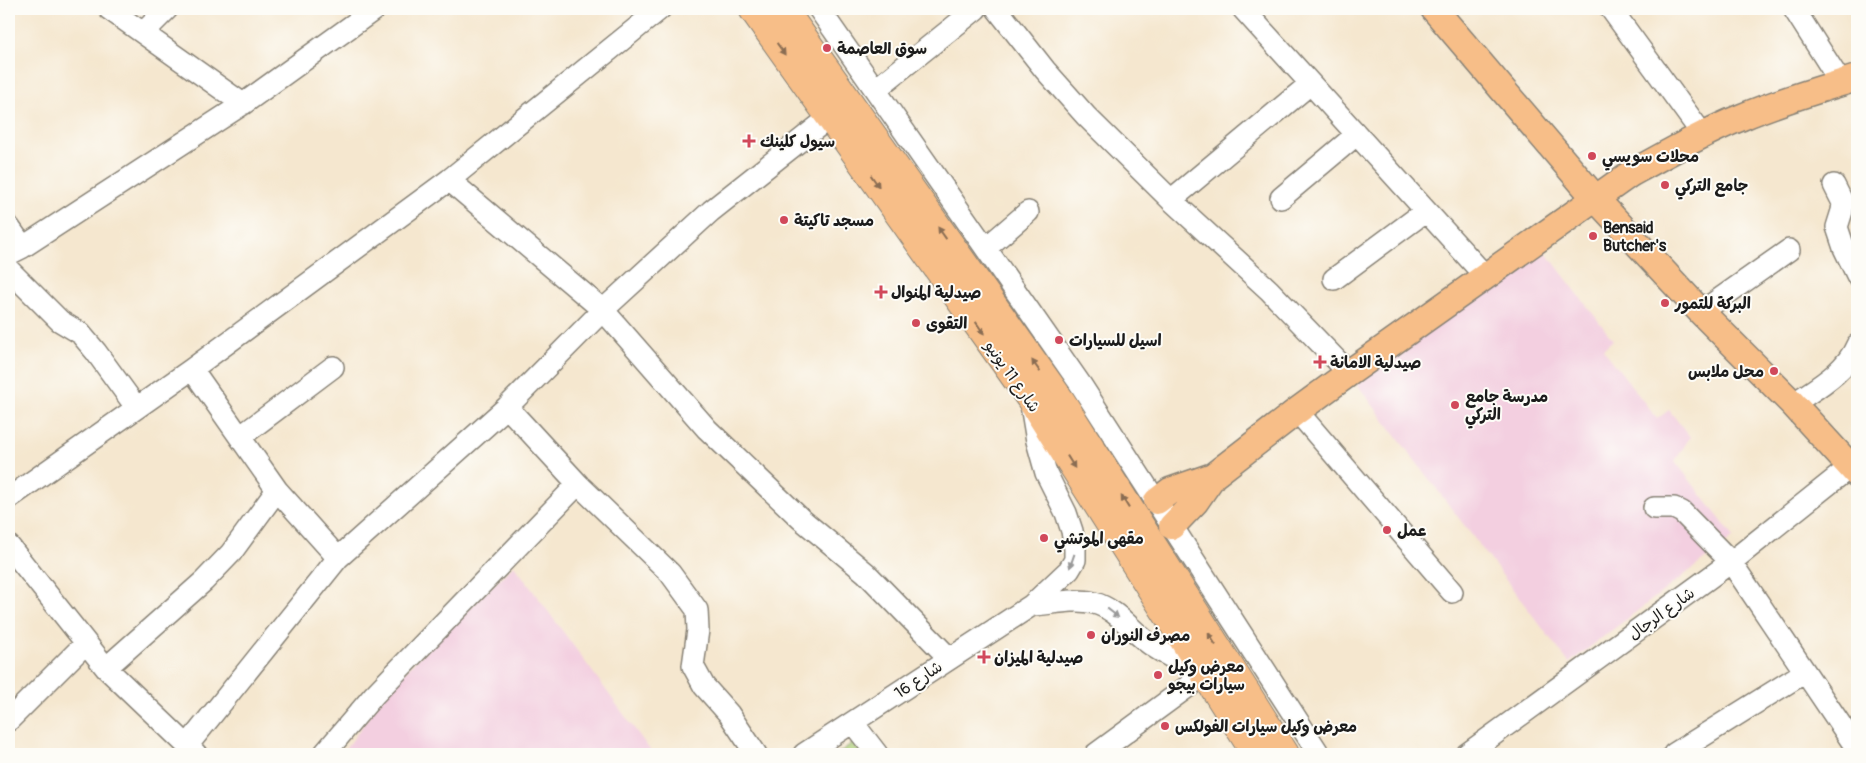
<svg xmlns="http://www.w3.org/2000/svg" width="1866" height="763" font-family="Pangolin,'Playpen Sans Arabic',sans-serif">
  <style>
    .built { fill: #f3cfe0 }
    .green { fill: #abcd76; stroke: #647449 }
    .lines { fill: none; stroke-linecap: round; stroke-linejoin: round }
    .minor-casing { stroke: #888276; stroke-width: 24 }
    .major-casing { stroke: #888276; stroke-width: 29 }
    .highway-casing { stroke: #888276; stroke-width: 30 }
    .minor { stroke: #fff; stroke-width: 21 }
    .major { stroke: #f7be88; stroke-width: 26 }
    .highway { stroke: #f7be88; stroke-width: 28 }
    .oneway { fill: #8a6d52 }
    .oneway2 { fill: #999 }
    .poi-dot { fill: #d1495b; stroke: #fdfcf7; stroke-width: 2 }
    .labels { text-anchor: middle; stroke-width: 4; stroke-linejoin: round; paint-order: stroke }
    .poi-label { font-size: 16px; font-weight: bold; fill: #1c1c1c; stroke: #fdfcf7; text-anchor: start }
    .street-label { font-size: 16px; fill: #1c1c1c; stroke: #fdfcf7 }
  </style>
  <rect width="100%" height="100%" fill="#fdfcf7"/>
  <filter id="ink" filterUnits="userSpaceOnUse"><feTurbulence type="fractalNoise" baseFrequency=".02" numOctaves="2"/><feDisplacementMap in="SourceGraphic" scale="10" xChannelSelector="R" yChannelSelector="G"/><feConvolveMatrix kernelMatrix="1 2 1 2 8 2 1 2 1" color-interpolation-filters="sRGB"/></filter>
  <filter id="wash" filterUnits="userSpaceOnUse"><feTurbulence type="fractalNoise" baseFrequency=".0096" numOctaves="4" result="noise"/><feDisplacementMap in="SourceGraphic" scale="20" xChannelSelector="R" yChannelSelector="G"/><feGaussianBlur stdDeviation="1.12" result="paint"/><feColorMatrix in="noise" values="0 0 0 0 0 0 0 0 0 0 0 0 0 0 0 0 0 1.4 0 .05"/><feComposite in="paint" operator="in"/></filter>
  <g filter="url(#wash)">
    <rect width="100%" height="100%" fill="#f5e7cf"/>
    <path class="built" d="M 1539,243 L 1613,340 L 1603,349 L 1657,419 L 1669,410 L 1690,437 L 1675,461 L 1734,537 L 1569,663 L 1356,383 Z
      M 514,565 L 653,754 L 340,754 L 351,742 L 393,683 Z"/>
    <path class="green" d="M 854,742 L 864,754 L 837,754 Z"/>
  </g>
  <g filter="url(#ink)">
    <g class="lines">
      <defs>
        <path id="minor" d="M 109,9 L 243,104
          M 819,9 L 1081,385 L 1319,754
          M 997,9 L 1045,70 L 1086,116 L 1171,200 L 1269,290 L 1349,373
          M 1243,9 L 1486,277
          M 1611,9 L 1703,135
          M 1794,9 L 1841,83
          M 143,33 L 167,9
          M 876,89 L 976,9
          M 449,180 L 603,310 L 707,429 L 801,519 L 866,573 L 949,658
          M 1834,185 L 1843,203 L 1842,211 L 1837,227 L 1844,248 L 1857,275
          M 1281,198 L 1356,135
          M 1171,200 L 1310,84
          M 9,227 L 23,247
          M 986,248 L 1028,212
          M 9,254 L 23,247 L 243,104 L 375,9
          M 9,270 L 60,321 L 80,333 L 96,352 L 136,407
          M 1334,279 L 1426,211
          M 1701,312 L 1789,250
          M 1793,404 C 1816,388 1846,372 1857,345
          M 507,407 L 578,484 L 670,573 L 697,610 L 698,630 L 693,666 L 704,686 L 729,714 L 756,754
          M 1297,411 L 1452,592
          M 240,437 L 333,367
          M 277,490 L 338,558
          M 9,498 L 192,369 L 449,180 L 660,9
          M 1654,508 L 1674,508 L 1682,512 L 1731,562 L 1857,749
          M 9,546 L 106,668 L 196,754
          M 1032,605 C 1051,604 1075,598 1094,603 C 1117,609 1131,631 1150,644 C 1167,656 1186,665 1205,674 L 1096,754
          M 106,668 L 204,581 L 231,553 L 277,490 L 192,369
          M 9,720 L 85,644
          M 853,723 L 877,754
          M 187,746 L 338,558 L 507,407 L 603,310 L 711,211 L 830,117
          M 324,754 L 374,695 L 578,484
          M 804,754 L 1032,605 L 1069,570 L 1075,560 L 1075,549 L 1072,531 L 1066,513 L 1046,473 L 1037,441 L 1031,405
          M 1467,754 L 1731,562 L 1850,467
          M 1674,754 L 1805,672"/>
        <path id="major" d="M 1434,9 L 1595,198 L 1701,312 L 1793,404 L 1857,474
          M 1157,501 L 1170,491 L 1213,476
          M 1172,526 L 1195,502 L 1213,476 L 1297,411 L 1349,373 L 1630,174 C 1666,154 1703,133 1742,117 C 1779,101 1818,90 1857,78"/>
        <path id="highway" d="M 753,9 L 1030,398 L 1256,754
          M 783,9 L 1061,401 L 1285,754"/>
      </defs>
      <use href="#minor" class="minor-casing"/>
      <use href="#major" class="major-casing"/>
      <use href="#highway" class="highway-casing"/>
      <use href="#minor" class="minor"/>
      <use href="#major" class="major"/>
      <use href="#highway" class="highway"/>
    </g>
    <defs><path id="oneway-solid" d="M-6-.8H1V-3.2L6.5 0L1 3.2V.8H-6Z" transform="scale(1.25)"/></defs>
    <g class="oneway">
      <use href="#oneway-solid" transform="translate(781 49) rotate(55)"/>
      <use href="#oneway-solid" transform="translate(875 181) rotate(55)"/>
      <use href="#oneway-solid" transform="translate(942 233) rotate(-125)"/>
      <use href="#oneway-solid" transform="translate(980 328) rotate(55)"/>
      <use href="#oneway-solid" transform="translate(1036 366) rotate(-125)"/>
      <use href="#oneway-solid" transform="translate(1071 462) rotate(58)"/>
      <use href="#oneway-solid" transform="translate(1125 502) rotate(-122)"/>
      <use href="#oneway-solid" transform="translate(1212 639) rotate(-122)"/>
    </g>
    <g class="oneway2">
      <use href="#oneway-solid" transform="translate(1072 561) rotate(109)"/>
      <use href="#oneway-solid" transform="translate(1113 613) rotate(38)"/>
    </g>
  </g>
  <g class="poi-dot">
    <circle cx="827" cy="48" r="5"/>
    <path d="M746.5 133.5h5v5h5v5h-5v5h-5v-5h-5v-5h5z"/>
    <circle cx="1592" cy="156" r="5"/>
    <circle cx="1665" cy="185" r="5"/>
    <circle cx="784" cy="220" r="5"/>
    <circle cx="1593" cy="236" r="5"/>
    <path d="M878.5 284.5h5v5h5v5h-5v5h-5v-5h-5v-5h5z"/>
    <circle cx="1665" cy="303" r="5"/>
    <circle cx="916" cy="323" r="5"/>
    <circle cx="1059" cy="340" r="5"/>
    <path d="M1317.5 354.5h5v5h5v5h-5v5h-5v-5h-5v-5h5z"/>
    <circle cx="1774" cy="371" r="5"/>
    <circle cx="1455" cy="405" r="5"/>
    <circle cx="1387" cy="530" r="5"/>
    <circle cx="1044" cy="538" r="5"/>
    <circle cx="1091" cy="635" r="5"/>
    <path d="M981.5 649.5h5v5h5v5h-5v5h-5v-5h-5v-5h5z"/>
    <circle cx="1158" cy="675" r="5"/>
    <circle cx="1165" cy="726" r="5"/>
  </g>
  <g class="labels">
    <g class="poi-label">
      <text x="837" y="54">سوق العاصمة</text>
      <text x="760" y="147">سيول كلينك</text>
      <text x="1602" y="162">محلات سويسي</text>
      <text x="1675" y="191">جامع التركي</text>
      <text x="794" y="226">مسجد تاكيتة</text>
      <text x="1603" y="233">Bensaid<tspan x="1603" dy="18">Butcher's</tspan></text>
      <text x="891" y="298">صيدلية المنوال</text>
      <text x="1675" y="309">البركة للتمور</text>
      <text x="926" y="329">التقوى</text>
      <text x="1069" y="346">اسيل للسيارات</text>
      <text x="1330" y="368">صيدلية الامانة</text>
      <text x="1764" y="377" text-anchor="end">محل ملابس</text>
      <text x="1465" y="402">مدرسة جامع<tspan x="1465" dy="18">التركي</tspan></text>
      <text x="1397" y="536">عمل</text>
      <text x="1054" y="544">مقهى الموتشي</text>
      <text x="1101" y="641">مصرف النوران</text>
      <text x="994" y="663">صيدلية الميزان</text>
      <text x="1168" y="672">معرض وكيل<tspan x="1168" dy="18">سيارات بيجو</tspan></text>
      <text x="1175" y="732">معرض وكيل سيارات الفولكس</text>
    </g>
    <g class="street-label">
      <text transform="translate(1013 376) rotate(55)" y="6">شارع 11 يونيو</text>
      <text transform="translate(1661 613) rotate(-36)" y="6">شارع الرجال</text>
      <text transform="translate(918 679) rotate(-34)" y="6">شارع 16</text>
    </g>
  </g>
  <rect width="1866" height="763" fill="none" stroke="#fdfcf7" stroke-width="30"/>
</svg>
